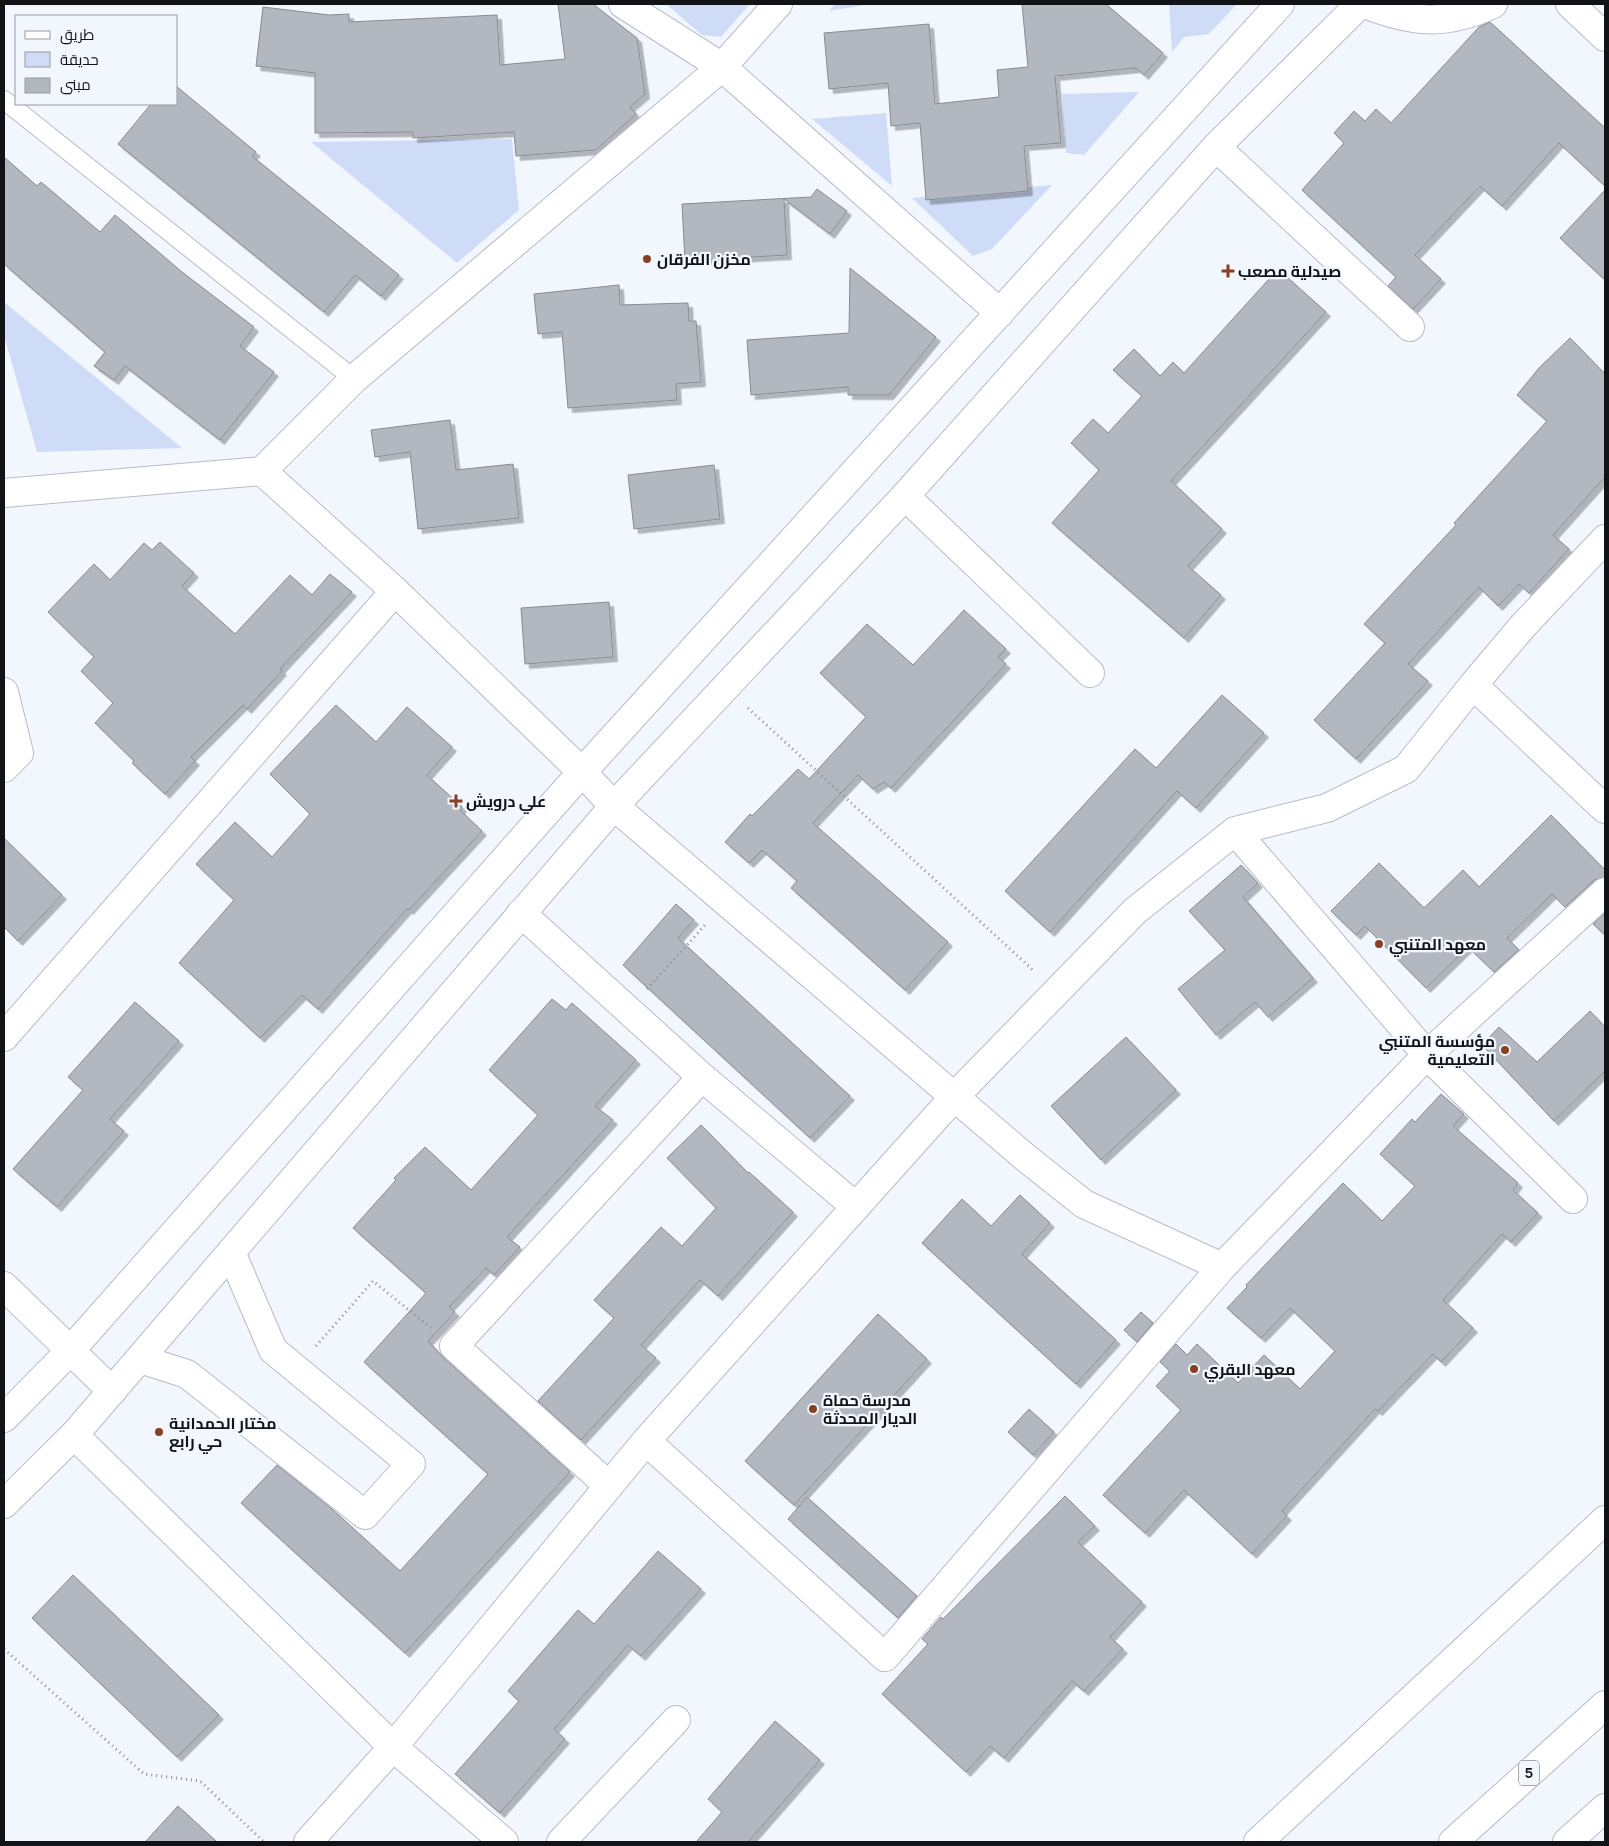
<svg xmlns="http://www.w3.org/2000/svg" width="1609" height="1846" font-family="Manrope,Cairo,sans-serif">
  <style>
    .green { fill: #cfdcf8 }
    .building { fill: #b2b7c0; stroke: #878b94; filter: url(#shadow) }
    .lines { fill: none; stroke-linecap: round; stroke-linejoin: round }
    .lane-casing { stroke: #b8bcc5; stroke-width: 20 }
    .street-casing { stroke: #b8bcc5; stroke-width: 30 }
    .secondary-casing { stroke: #b8bcc5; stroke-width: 30 }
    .highway-casing { stroke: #b8bcc5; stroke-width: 30 }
    .path { stroke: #8c8f94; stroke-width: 3; stroke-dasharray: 1 4; stroke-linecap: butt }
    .lane { stroke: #fff; stroke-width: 18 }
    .street { stroke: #fff; stroke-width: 28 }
    .secondary { stroke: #fff; stroke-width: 28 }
    .highway { stroke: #fff; stroke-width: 28 }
    .poi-dot { fill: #883f23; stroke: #f2f6fd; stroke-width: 2 }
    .labels { text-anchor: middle; stroke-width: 4.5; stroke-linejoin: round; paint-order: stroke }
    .shield { fill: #f2f6fd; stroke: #54575b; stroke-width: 1 }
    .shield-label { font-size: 15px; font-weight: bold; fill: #111316 }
    .poi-label { font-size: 16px; font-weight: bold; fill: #111316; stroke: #f2f6fd; text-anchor: start }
  </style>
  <defs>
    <filter id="shadow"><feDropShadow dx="4.5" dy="4.5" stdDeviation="0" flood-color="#0004"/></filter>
  </defs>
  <rect width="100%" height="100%" fill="#f2f6fd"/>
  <path class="green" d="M 666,4 L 750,4 L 721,37 L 702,35 Z
    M 835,4 L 871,4 L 829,11 Z
    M 1169,4 L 1237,4 L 1209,34 L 1184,37 L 1172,52 Z
    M 1139,92 L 1084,155 L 1066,153 L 1062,94 Z
    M 886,113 L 892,186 L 812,119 Z
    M 512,139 L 519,210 L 457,263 L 311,142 Z
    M 1052,185 L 992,249 L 973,256 L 912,198 Z
    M 4,302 L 182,448 L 37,452 L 4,335 Z"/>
  <path class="building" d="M 558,4 L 593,4 L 637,38 L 645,94 L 630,107 L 636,114 L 596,150 L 516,156 L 514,132 L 413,138 L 413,132 L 315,133 L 315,73 L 256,66 L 263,7 L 329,15 L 349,14 L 349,22 L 497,15 L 500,65 L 565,59 Z
    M 1022,4 L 1106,4 L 1163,53 L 1144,75 L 1136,68 L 1055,76 L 1061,143 L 1024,146 L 1028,191 L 926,200 L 920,123 L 891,126 L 888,83 L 829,89 L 824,33 L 929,24 L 935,104 L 999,97 L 997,70 L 1028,67 Z
    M 1490,22 L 1605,128 L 1605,186 L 1559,143 L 1502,206 L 1480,186 L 1415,255 L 1441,279 L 1413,309 L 1388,286 L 1396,277 L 1302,190 L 1344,143 L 1334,133 L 1354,111 L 1365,121 L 1376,109 L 1391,123 L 1479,27 Z
    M 176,86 L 256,152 L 252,156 L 399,275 L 381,296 L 355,275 L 324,312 L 118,144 L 151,104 L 176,104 Z
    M 4,157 L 37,186 L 41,182 L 100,232 L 115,215 L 182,272 L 254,327 L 240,346 L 274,372 L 220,440 L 125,366 L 114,380 L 94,366 L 105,352 L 4,264 Z
    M 817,189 L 847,211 L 830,234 L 784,199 L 787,255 L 685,261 L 682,204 L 811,197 Z
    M 1605,190 L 1605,280 L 1560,238 Z
    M 850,268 L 936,337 L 889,395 L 848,395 L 848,387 L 751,395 L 747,340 L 849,333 Z
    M 1278,269 L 1326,312 L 1171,481 L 1222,529 L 1188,566 L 1221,595 L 1184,638 L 1052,523 L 1099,470 L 1071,443 L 1093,419 L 1108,433 L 1142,396 L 1113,370 L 1134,349 L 1160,376 L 1173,362 L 1184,373 Z
    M 619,285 L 620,305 L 688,303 L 689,321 L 696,321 L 701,382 L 676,384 L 677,400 L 568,408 L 562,332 L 538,334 L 534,294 Z
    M 1570,338 L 1605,374 L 1605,477 L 1553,535 L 1569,549 L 1529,593 L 1519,584 L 1498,606 L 1479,587 L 1408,664 L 1428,681 L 1356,759 L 1314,720 L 1385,643 L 1364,624 L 1456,525 L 1454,523 L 1547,421 L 1517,395 L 1539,368 Z
    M 450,420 L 456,470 L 513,464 L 519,518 L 418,529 L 410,452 L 375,457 L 371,430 Z
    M 714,465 L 720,519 L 634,529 L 628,475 Z
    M 160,542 L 194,573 L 182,586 L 235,634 L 290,575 L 312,595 L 330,574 L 352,592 L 280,669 L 282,671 L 247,709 L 243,705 L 191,757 L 195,761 L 165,794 L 132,763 L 134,761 L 95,723 L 113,703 L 81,671 L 94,657 L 48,612 L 94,564 L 110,580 L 144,543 L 152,550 Z
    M 609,602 L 613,657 L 525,664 L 521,608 Z
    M 964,610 L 1006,649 L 998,657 L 1006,664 L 891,788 L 884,782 L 873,789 L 858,775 L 813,823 L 948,942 L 905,990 L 791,888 L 797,881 L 762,850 L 749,863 L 725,842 L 750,814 L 752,816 L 798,769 L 809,779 L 866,717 L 820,673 L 867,624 L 913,665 Z
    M 1222,695 L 1264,733 L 1196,808 L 1177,791 L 1050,932 L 1005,891 L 1135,749 L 1156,768 Z
    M 336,705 L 376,742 L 407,707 L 452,747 L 427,775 L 462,807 L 460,810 L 482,831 L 409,910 L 407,909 L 318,1009 L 302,995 L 260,1038 L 179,963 L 234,900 L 196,864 L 235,822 L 272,857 L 310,814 L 270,774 Z
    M 1551,815 L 1605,870 L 1605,877 L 1594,880 L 1565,907 L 1552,894 L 1507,938 L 1519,950 L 1494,972 L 1468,947 L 1426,988 L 1365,926 L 1356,935 L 1331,911 L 1379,863 L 1424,908 L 1463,870 L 1479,887 Z
    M 4,838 L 62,895 L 18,941 L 4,927 Z
    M 1241,865 L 1258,883 L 1243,897 L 1313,978 L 1268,1017 L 1255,1002 L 1216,1035 L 1178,989 L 1225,950 L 1189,911 Z
    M 676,904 L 694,920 L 678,938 L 850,1096 L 810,1138 L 623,965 Z
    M 1605,913 L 1605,935 L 1593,924 Z
    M 552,999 L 566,1010 L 572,1003 L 636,1060 L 595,1106 L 613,1120 L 507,1237 L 520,1247 L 494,1275 L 486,1268 L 449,1307 L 455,1312 L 428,1341 L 444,1358 L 570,1472 L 405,1653 L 241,1503 L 277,1465 L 332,1509 L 400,1571 L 488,1474 L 364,1362 L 426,1293 L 353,1228 L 396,1180 L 394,1178 L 425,1147 L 471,1190 L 538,1115 L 489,1070 Z
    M 135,1002 L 179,1041 L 110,1119 L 124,1131 L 57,1207 L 13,1169 L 83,1090 L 68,1077 Z
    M 1590,1011 L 1605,1027 L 1605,1071 L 1554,1121 L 1482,1045 L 1499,1027 L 1537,1062 Z
    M 1126,1037 L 1176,1090 L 1101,1160 L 1051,1106 Z
    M 1441,1094 L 1464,1114 L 1453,1126 L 1518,1183 L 1513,1190 L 1538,1213 L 1511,1242 L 1502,1234 L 1443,1300 L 1473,1328 L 1441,1362 L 1433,1354 L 1378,1411 L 1375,1409 L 1282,1511 L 1287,1516 L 1252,1554 L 1184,1490 L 1145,1533 L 1103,1495 L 1181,1410 L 1156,1386 L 1170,1371 L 1160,1362 L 1176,1344 L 1187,1355 L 1197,1344 L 1238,1383 L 1264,1355 L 1300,1389 L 1335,1351 L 1290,1308 L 1261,1338 L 1227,1308 L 1247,1287 L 1246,1285 L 1343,1183 L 1382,1221 L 1415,1186 L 1380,1154 L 1412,1119 L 1415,1122 Z
    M 701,1125 L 748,1173 L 749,1172 L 793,1212 L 718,1296 L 700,1280 L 641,1345 L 656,1358 L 581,1440 L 538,1401 L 614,1318 L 594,1300 L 661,1227 L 682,1246 L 716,1208 L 667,1158 Z
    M 1020,1195 L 1050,1223 L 1022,1254 L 1116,1340 L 1076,1384 L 922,1243 L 962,1199 L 991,1226 Z
    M 1141,1312 L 1153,1323 L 1137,1342 L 1124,1330 Z
    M 878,1314 L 927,1359 L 794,1505 L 745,1461 Z
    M 1029,1409 L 1054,1432 L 1033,1455 L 1008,1432 Z
    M 1065,1496 L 1095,1526 L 1078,1542 L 1142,1602 L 1110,1637 L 1123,1649 L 1084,1691 L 1072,1681 L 1004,1758 L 990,1746 L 966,1772 L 882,1694 L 928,1644 L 922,1639 L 941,1617 L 943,1619 Z
    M 807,1497 L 917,1596 L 898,1618 L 788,1519 Z
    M 658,1551 L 701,1589 L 641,1656 L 628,1645 L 554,1729 L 565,1739 L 500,1813 L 455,1774 L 519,1701 L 508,1691 L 578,1610 L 594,1624 Z
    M 73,1575 L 219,1715 L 177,1757 L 32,1618 Z
    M 775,1721 L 820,1760 L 748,1842 L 696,1842 L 722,1812 L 708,1799 Z
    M 178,1806 L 217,1842 L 145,1842 Z"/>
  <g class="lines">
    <defs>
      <path id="lane" d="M 4,100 L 354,379"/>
      <path id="street" d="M 623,4 L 722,67 L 1000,313
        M 1570,4 L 1605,37
        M 1216,147 L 1410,327
        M 262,471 L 395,591 L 582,772 L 614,806 L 1026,1158 L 1084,1204 L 1222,1267 L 1427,1055 L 1605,892
        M 4,493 L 262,471 L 354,379 L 722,67 L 778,4
        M 905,496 L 1090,673
        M 1473,685 L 1605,809
        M 4,692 L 19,753 L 4,768
        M 1235,831 L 1427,1055 L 1573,1199
        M 521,913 L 702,1077
        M 4,1037 L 395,591
        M 4,1286 L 112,1391
        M 140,1359 L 187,1374 L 365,1515 L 411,1464 L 273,1350 L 231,1252
        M 74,1435 L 393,1747 L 504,1842
        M 646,1441 L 885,1657 L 1222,1267
        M 609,1486 L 454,1346 L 702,1077 L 856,1207
        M 308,1842 L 393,1747 L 646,1441 L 955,1096 L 1135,911 L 1235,831 L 1327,808 L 1406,769 L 1473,685 L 1522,627 L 1605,539
        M 561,1842 L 676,1720
        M 1258,1842 L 1605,1520"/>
      <path id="secondary" d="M 1365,4 C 1413,23 1446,26 1493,4
        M 4,1418 L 70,1351 L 582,772 L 1280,4
        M 4,1504 L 74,1435 L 614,806 L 905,496 L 1216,147 L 1360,4"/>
      <path id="highway" d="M 1453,1842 L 1605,1705
        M 1567,1842 L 1605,1808"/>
    </defs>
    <use href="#lane" class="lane-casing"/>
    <use href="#street" class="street-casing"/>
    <use href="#secondary" class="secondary-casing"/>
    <use href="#highway" class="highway-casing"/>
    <path class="path" d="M 748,708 L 1034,971
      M 647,989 L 707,923
      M 316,1346 L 373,1281 L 431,1328
      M 4,1649 L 144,1774 L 200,1781 L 264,1842"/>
    <use href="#lane" class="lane"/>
    <use href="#street" class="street"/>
    <use href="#secondary" class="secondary"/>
    <use href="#highway" class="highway"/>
  </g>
  <g class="poi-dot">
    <circle cx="647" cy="259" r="5"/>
    <path d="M1225.5 263.5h5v5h5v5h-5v5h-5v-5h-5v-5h5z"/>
    <path d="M453.5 793.5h5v5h5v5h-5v5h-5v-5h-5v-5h5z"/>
    <circle cx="1379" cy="944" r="5"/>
    <circle cx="1505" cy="1050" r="5"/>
    <circle cx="1194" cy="1369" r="5"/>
    <circle cx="813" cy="1409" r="5"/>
    <circle cx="159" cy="1432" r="5"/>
  </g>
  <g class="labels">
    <rect class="shield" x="1519" y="1760.5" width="20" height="25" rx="4"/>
    <g class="shield-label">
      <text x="1529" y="1778">5</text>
    </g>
    <g class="poi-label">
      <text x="657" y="265">مخزن الفرقان</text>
      <text x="1238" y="277">صيدلية مصعب</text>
      <text x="466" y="807">علي درويش</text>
      <text x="1389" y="950">معهد المتنبي</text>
      <text x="1495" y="1047" text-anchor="end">مؤسسة المتنبي<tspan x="1495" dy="18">التعليمية</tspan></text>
      <text x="1204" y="1375">معهد البقري</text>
      <text x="823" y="1406">مدرسة حماة<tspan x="823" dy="18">الديار المحدثة</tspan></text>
      <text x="169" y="1429">مختار الحمدانية<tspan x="169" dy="18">حي رابع</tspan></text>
    </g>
  </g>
  <rect width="1609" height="1846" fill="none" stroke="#111316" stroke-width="10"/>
  <rect x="15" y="15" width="162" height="90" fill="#f2f6fd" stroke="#989ba1"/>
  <rect x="25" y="31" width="25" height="8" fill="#ffffff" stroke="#989ba1"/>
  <text x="60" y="40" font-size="15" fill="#111316">طريق</text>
  <rect x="25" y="52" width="25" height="15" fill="#cfdcf8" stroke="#989ba1"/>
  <text x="60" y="65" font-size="15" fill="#111316">حديقة</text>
  <rect x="25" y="78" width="25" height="15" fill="#b2b7c0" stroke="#989ba1"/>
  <text x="60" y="90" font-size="15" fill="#111316">مبنى</text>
</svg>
